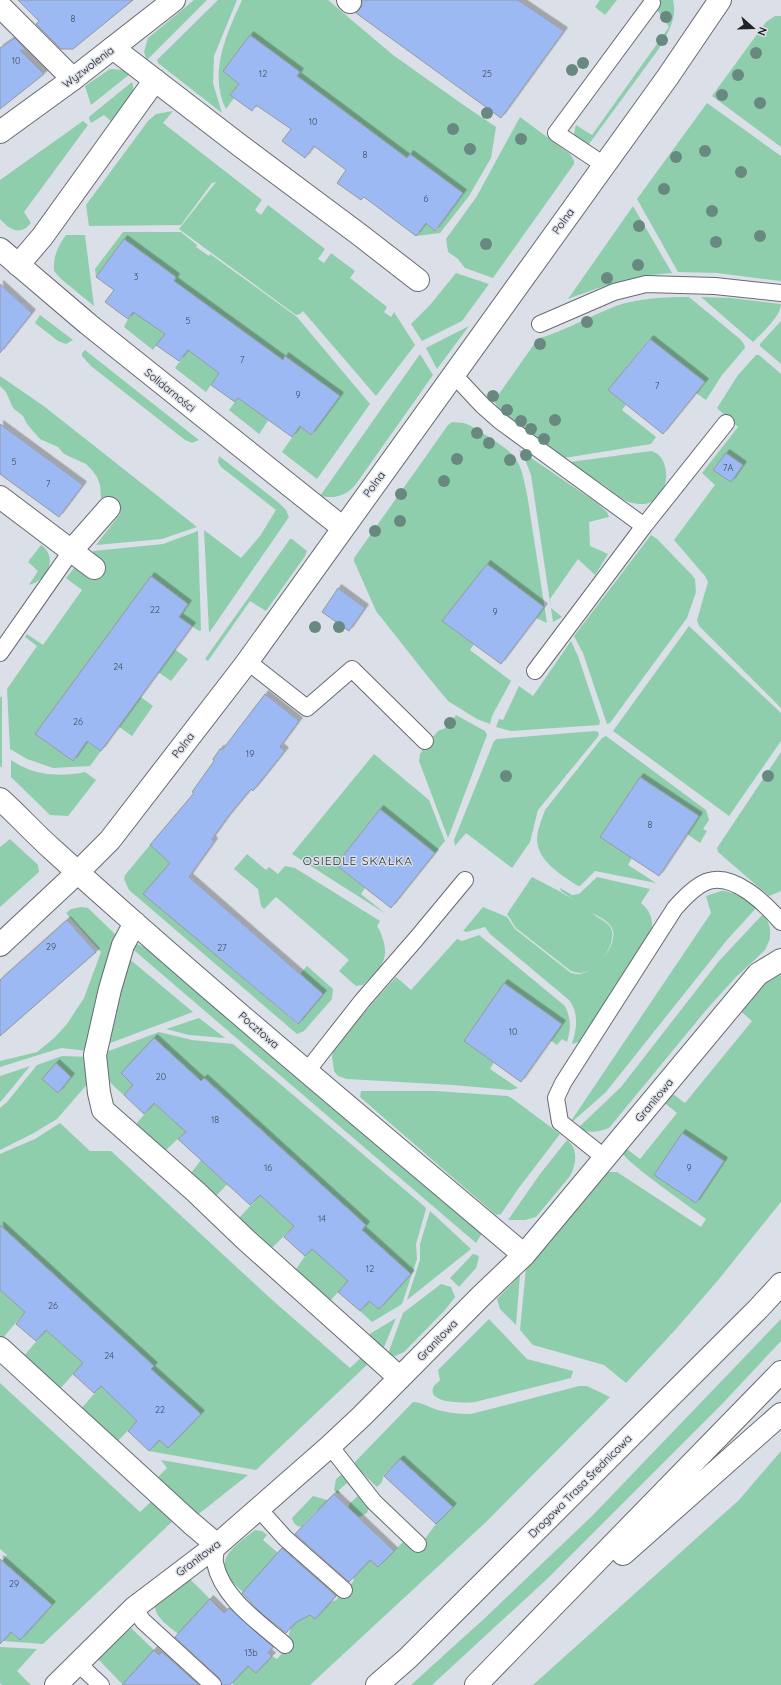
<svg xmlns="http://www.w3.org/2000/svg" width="781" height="1685" font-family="Quicksand,sans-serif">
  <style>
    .green { fill: #8fceac }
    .building { fill: #9db9f3; stroke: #9599a0; filter: url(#shadow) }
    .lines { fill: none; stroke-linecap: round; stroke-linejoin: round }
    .lane-casing { stroke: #676b72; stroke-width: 18 }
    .street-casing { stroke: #676b72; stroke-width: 24 }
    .secondary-casing { stroke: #676b72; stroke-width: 24 }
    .primary-casing { stroke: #676b72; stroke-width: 24 }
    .lane { stroke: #fff; stroke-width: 16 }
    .street { stroke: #fff; stroke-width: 22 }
    .secondary { stroke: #fff; stroke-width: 22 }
    .primary { stroke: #fff; stroke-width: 22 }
    .tree { fill: #688980 }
    .labels { text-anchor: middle; stroke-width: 3; stroke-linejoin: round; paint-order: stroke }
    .number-label { font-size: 9px; fill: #404858 }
    .street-label { font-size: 11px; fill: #212225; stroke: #dbdfe7 }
    .neighbourhood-label { font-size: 12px; letter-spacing: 1px; fill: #2c2f35; stroke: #dbdfe7 }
  </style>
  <defs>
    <filter id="shadow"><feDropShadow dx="3.5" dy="-3.5" stdDeviation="0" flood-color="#0004"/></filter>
  </defs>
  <rect width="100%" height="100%" fill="#dbdfe7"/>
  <path class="green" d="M 194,0 L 207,0 L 147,60 L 144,52 L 148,38 Z
    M 218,0 L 237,0 L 214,56 L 213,83 L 222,113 L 158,63 L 157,60 Z
    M 242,0 L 328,0 L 393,55 L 462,104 L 496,127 L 491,158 L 469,196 L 440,233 L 416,236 L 426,223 L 436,231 L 463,193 L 410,154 L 407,158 L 297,76 L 300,72 L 250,35 L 223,71 L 239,84 L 230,95 L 234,98 L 226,109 C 208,73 227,33 242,0 Z
    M 600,0 L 617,0 L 605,15 L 595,7 Z
    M 648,0 L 673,0 C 678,18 667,35 658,50 L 589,144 L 577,140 L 574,134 L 576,125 L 592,135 L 669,27 L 652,3 Z
    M 775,16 L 781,16 L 781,147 L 712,96 L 766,22 Z
    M 110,69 L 125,70 L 130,74 L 91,105 L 85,86 Z
    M 132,82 C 138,96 122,112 114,124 L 104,115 L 91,123 L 89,118 L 90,116 Z
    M 707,103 L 781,156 L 781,281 L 717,273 L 678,272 L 637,199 Z
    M 173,111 L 163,123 L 262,200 L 255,210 L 261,215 L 268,205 L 325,249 L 318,259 L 324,263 L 331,253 L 355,271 L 350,278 L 387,307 L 384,312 L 391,317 L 394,312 L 415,345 L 376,396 L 303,311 L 300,314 L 296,315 L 179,229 L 216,182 L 212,183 L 181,225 L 89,226 L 86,205 L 148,121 L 156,114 Z
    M 520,117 L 570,154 L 574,161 L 574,164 L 493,278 L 465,268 L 458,259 L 448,252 L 446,239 L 477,196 Z
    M 83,121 L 88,125 L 24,212 L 31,223 C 20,236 10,230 0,219 L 0,180 Z
    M 633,206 L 672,273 C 635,275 602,286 568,299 Z
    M 123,232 L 181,232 L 197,245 L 196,247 L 209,256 L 210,254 L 297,317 L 370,404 L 317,479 L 282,452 L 300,426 L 312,434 L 339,396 L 285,357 L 283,360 L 174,281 L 176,277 L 124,239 L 96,277 L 95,269 Z
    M 66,235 L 85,235 L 94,306 L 61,279 L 54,271 C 53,256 58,246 66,235 Z
    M 456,273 L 489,284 L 462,321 L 422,341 L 411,324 L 430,305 Z
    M 689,297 L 740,339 L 744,344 L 745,348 L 722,375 L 706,400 L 696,393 L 705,382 L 649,339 L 608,390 L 626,405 L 622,410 L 656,437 L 651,444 L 564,458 L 501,413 L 494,401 L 537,340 L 540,338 C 567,330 590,316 616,306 C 639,298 665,297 689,297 Z
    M 701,297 L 730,298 L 781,304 C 781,316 761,334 753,342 Z
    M 137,307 L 165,334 L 153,350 L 124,327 L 128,319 Z
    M 40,315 L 73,340 L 66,344 L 58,341 L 35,323 Z
    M 781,321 L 781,364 L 760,346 L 760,344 Z
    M 469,326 L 437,369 L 426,348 Z
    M 85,350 L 199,440 L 192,443 L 185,440 L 91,366 L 82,356 L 82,353 Z
    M 188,350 L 219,373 L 206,392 L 175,368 Z
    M 420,354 L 433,375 L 356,484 C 346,496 335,499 320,496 Z
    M 756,355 L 759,355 L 781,374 L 781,708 L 699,626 L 697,620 L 708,582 L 705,576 L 674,540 L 715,485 L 702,473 L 738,427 L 717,408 L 738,375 Z
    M 0,376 L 45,407 L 197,527 L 162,539 L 96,545 L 120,514 L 101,498 L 100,485 L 97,477 L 92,470 L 86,464 L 64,454 L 58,447 L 40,439 L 27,424 L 23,416 L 13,408 L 6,392 L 0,386 Z
    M 243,391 L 276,409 L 259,434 L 229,410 Z
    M 452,422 L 464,423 L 471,426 C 483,434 508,447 516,459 C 523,470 524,482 527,494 L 547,623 L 536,618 L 544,607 L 487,564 L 443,621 L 474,644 L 470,650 L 511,681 L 492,716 L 490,724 L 477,719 L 448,701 L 429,678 L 376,611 L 354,561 L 354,558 L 448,425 Z
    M 518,449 L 597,503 L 607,512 L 609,517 L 589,522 L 590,546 L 608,554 L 595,575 L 578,559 L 550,599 L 551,608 L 562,617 L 553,622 L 531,475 L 524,457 Z
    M 651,451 C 676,456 671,516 629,502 C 621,499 614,493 608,488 C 595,480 583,471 570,462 Z
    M 219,456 L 278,502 L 286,510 L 289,517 L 209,633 L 204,530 L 241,558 L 260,536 L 276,510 L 221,467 L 218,462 Z
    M 198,531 L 201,630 L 199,631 L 179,617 L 188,604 L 151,577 L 36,734 L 73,761 L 87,741 L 101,751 L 90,766 L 53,768 L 27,759 L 10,749 L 7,689 L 37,646 L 25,637 L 27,634 L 43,645 L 82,590 L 66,578 L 75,567 L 89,578 L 102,563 L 93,554 L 93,551 L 163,544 Z
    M 651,535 L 657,539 L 692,575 L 695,579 L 696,592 L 687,618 L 610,723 L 607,724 L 583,653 L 574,636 Z
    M 290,539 L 292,539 L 307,551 L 305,556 L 266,611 L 250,601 L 208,661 L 205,659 Z
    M 41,545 C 59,557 47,581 29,585 L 38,571 L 28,562 Z
    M 689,626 L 781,713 L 781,741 L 729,816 L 613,731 Z
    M 162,640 L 188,659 L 171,681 L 158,672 Z
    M 571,641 L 578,656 L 600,722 L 599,725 L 511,731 L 496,727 L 499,719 L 503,720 L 519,686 L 533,696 Z
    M 127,687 L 153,706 L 132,736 L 105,717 Z
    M 2,696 L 2,768 L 0,766 L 0,698 Z
    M 456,715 L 485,731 L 487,735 L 448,838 L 419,761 L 420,754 L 426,745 L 438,731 L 448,727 Z
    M 595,731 L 598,732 L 599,735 L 596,739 L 538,810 L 530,842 L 512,868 L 466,833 L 455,846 L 454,840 L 494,741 L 497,739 Z
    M 606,736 L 706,810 L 709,820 L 703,829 L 707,831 L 700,843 L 687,834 L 632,858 L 628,865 L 656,883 L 595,871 L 580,886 L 578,886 C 562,875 538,862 537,840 C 537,830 542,819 545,810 L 602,738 Z
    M 781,752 L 781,891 L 769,896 L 718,852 L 717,848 Z
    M 374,754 L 429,800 L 445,841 L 435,853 L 379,810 L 336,865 L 365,888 L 361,894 L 386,914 L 292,854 Z
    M 11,760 C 16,763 22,767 28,769 C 45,776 67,776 85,772 L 96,780 L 68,816 L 50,815 L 11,777 Z
    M 10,839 L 38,865 L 39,872 L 0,907 L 0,847 Z
    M 150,845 L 170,863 L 144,894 L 297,1024 L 323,994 L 300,974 L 307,966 L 333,989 L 332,999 L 304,1031 L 297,1034 L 129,890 L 124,879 L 125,875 Z
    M 247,854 L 266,870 L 269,867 L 278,874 L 285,866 L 295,868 L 380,921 L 377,926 C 381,932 382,936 384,943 C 389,963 376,972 363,985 L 356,986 L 339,971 L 349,960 L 276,897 L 264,909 L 261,906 L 258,889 L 234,869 Z
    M 532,877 L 559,891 L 575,901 L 561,891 L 560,888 L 572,895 L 579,894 L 597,877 L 650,889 L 641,903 C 650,910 653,919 652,930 L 582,1041 L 572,1044 C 577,1028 579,1013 569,1000 L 490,934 L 485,927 L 467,932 L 463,931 L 483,907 L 507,917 L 515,929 L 571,973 C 574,973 578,975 580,974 C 596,972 623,940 610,925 C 606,920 598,916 592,913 C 597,918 610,922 612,931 C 615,947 597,971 581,973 C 578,973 574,972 571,971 L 516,928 L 507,914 Z
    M 721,891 C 734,891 747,899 757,907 L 727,940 L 606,1092 L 572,1122 L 571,1121 L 711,913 L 706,896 Z
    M 81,907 L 88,908 L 116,935 L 88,1051 L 61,1048 L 0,1067 L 0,1061 L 37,1052 L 54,1038 L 67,1024 L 84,998 L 101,952 L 66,913 L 71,909 Z
    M 763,914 L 767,919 L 770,928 L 770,939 L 765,950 L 736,977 L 707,1009 L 609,1128 C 598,1132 588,1134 578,1128 L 621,1087 L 719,961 Z
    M 479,935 L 565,1006 C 571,1018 571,1029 567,1042 L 562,1039 L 557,1045 L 550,1040 L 504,984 L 464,1041 L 494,1062 L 490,1069 L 518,1088 L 511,1090 L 453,1085 L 347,1079 L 338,1076 L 334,1071 L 332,1056 L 335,1045 L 396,977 L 411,990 L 457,939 L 462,941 Z
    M 135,943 L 146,948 L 262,1049 L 482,1233 L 476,1243 L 129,946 Z
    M 127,957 L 193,1012 L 105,1045 Z
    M 781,966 L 781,1202 L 719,1279 L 676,1329 L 626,1383 L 604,1365 L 533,1345 L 520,1330 L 526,1268 L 603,1172 L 617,1172 L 701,1227 L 706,1219 C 692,1208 625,1162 621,1151 L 623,1146 L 640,1159 L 677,1113 L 661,1100 L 669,1091 L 685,1103 L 752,1021 L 737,1008 Z
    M 199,1018 L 225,1038 L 189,1035 L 166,1029 Z
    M 159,1032 L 192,1040 L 233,1044 L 425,1207 L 426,1209 L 416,1244 L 417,1259 L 402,1304 L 372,1322 L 360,1311 L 369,1301 L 379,1309 L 411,1274 L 362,1230 L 366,1225 L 205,1078 L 201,1081 L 154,1038 L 122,1073 L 133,1085 L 124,1095 C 103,1077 106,1079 106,1052 Z
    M 62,1056 L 90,1057 L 89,1082 L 57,1119 L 32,1134 L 0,1150 L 0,1108 L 7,1102 L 37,1065 Z
    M 30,1066 L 3,1099 L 0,1102 L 0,1076 Z
    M 361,1091 L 435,1091 L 508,1096 L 513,1099 L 560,1134 L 518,1189 L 501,1214 L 496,1215 L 360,1097 Z
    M 154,1103 L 169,1117 L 188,1129 L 166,1150 L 164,1150 L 137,1126 L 137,1123 Z
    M 60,1123 L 90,1151 L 111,1151 L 270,1298 L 350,1368 L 363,1356 L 370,1362 L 256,1470 L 149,1451 L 159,1440 L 168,1448 L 200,1414 L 151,1369 L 154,1366 L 0,1225 L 0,1154 L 35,1139 Z
    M 567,1140 C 579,1149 576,1165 570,1176 L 536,1217 L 525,1220 L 508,1220 L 540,1174 Z
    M 201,1160 L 237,1174 L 216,1196 L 191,1173 Z
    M 260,1195 L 294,1226 L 271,1249 L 239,1218 Z
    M 430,1211 L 471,1249 L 407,1300 L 420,1260 L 420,1244 Z
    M 315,1246 L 330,1265 L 348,1281 L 329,1302 L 294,1272 L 305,1256 Z
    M 473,1254 L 477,1255 L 479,1257 L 476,1268 L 459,1287 L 450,1278 Z
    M 520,1275 L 516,1325 L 500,1309 L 497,1299 Z
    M 441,1284 L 451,1287 L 455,1297 L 445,1310 L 404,1352 L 395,1356 L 388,1354 L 403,1313 Z
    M 0,1290 L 25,1312 L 2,1339 L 0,1337 Z
    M 396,1318 L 382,1352 L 368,1335 Z
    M 489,1319 L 527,1359 L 573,1371 L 571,1378 L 475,1402 C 468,1403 424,1404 434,1386 C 435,1384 439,1382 440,1380 L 438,1370 Z
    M 781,1319 L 781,1341 L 723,1403 L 547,1579 L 432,1685 L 411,1685 L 486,1617 L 593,1515 Z
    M 46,1330 L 83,1363 L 59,1390 L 23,1357 Z
    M 104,1382 L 137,1421 L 116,1443 L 81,1409 Z
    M 0,1383 L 140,1512 L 154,1499 L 176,1518 L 43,1644 L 3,1641 L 11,1632 L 20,1640 L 52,1605 L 2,1561 L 7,1555 L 0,1549 Z
    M 579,1386 L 587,1386 L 610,1397 L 486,1522 L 310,1685 L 233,1685 L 232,1683 L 248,1666 L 256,1673 L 272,1656 L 277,1659 L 285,1650 L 291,1627 L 306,1611 L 336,1600 L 353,1582 L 354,1577 L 370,1560 L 378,1567 L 414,1531 L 424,1540 L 436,1524 L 452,1508 L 400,1459 L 384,1475 L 382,1482 L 377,1487 L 357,1468 L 355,1462 L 413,1402 C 422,1402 430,1408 438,1410 C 450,1413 459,1414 471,1414 Z
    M 781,1451 L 781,1685 L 533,1685 L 739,1500 Z
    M 161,1460 L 248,1475 L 196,1516 L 155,1480 L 167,1468 Z
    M 343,1473 L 369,1508 L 367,1513 L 359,1517 L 343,1534 L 317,1510 L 301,1527 C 296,1526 293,1523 292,1518 L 313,1496 L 327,1500 L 343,1514 L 349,1507 L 349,1504 L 358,1496 L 347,1483 L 338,1491 L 340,1493 L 337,1493 L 334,1490 L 336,1479 Z
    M 255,1530 L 262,1531 L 267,1535 L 263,1540 L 278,1553 L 243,1592 C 209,1563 228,1551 255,1530 Z
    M 189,1578 L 210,1599 L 178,1634 C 169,1626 155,1618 155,1605 Z
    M 131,1628 L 154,1650 L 123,1685 L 98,1659 Z
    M 0,1647 L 37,1649 L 17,1671 L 31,1685 L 2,1685 L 0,1683 Z"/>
  <path class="building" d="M 18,0 L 133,0 L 73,49 L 61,49 L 36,24 L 39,21 Z
    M 362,0 L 518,0 L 564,31 L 501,118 L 356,13 L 362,6 Z
    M 250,35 L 300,72 L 297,76 L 407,158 L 410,154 L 463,193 L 435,231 L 426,223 L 416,236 L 364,197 L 361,200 L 337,183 L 346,170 L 314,146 L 305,158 L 282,141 L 291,129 L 256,105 L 252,111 L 230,95 L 239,84 L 223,71 Z
    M 15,38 L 26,50 L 20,50 L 44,74 L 0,109 L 0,48 Z
    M 124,239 L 176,277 L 174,281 L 283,360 L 285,356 L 340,396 L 311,435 L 300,426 L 292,437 L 238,398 L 235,402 L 211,385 L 219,373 L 188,350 L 179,361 L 156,345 L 165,334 L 133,312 L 128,319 L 105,302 L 114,290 L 96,277 Z
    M 0,284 L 32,313 L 0,353 Z
    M 650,339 L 705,382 L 663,434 L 608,390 Z
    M 0,424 L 83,485 L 59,517 L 0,474 Z
    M 726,453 L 743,465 L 731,482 L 713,470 Z
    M 487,564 L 544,607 L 501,664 L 442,621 Z
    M 151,576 L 188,604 L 179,617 L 192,626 L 101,751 L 87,741 L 73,761 L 35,734 Z
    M 338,588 L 365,608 L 349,631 L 322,612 Z
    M 265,694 L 299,721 L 280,747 L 285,751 L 253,791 L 251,789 L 227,818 L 212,839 L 214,842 L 189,877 L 323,994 L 298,1024 L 143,894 L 170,863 L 150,845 L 194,793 L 192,792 L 214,761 L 213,759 L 220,749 L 223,749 Z
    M 640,777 L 699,816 L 659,876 L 600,837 Z
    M 380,809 L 435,853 L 391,908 L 336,865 Z
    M 67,920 L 96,952 L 0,1036 L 0,980 Z
    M 504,983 L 562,1024 L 521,1082 L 464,1041 Z
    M 154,1038 L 201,1081 L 204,1078 L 366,1225 L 362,1230 L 411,1274 L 379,1309 L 369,1301 L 360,1311 L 338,1292 L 348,1281 L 312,1249 L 305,1256 L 284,1237 L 294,1226 L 260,1195 L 250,1205 L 178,1139 L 186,1132 L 154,1103 L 144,1114 L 124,1095 L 133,1085 L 121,1073 Z
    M 56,1063 L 71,1077 L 58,1093 L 42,1079 Z
    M 682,1133 L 724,1161 L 696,1203 L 654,1175 Z
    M 0,1225 L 154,1366 L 151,1369 L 201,1414 L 168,1448 L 159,1440 L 149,1451 L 128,1431 L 137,1421 L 101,1386 L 94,1393 L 73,1374 L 83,1363 L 46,1330 L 36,1341 L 16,1324 L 25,1312 L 0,1290 Z
    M 400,1459 L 453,1507 L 436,1524 L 384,1476 Z
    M 334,1494 L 394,1551 L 378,1567 L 370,1560 L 349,1582 L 295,1534 Z
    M 282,1548 L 336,1596 L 315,1619 L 310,1615 L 295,1623 L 286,1633 L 260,1612 L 242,1593 Z
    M 0,1559 L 52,1605 L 20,1640 L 11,1632 L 0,1644 Z
    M 210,1599 L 224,1613 L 229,1608 L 273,1647 L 268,1653 L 272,1656 L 256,1673 L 248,1666 L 230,1685 L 222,1685 L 219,1678 L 175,1637 Z
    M 154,1650 L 159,1655 L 162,1652 L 199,1685 L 122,1685 Z"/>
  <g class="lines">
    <defs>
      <path id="lane" d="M 604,165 L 556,133 L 652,3
        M 540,324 L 614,292 L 646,284 L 715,286 L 781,293
        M 453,374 L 483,406 L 500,421 L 644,526
        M 0,653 L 72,550
        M 247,661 L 307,708 L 352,669 L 425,741
        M 535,671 L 644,526 L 726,423
        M 307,1071 L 362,1001 L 416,939 L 465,880
        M 605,1158 L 560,1122 L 556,1098 L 563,1083 L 675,908 C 683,899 697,884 709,881 C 734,873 766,904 781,922
        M 330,1446 L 374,1502 L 418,1544
        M 258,1508 L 285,1538 L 344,1590
        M 217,1545 C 216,1550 214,1557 215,1563 C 222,1598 260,1623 285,1645
        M 134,1608 L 143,1621 L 213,1685
        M 79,1662 L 87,1672 L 101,1685"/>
      <path id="street" d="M 348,0 L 350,2
        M 0,6 L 73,79
        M 113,48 L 238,144 L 360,235 L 418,280
        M 0,249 L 88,324 L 343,528
        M 18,265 L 42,237 L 155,80
        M 0,497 L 94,568
        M 72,550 L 109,508
        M 0,799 C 18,815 34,833 53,850 C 206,989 366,1121 524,1255
        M 135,923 L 123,945 L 110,989 L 95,1055 L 99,1093 L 103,1110 L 196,1192 L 245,1239 L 400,1378
        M 0,945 L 78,872 L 110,840 L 245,665 L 667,78 L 720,0
        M 0,1348 L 191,1523 L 217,1545
        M 56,1685 L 134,1608 L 217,1545 L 330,1446 L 362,1416 L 480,1297 L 524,1255 L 758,974 L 781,960"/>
      <path id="secondary" d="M 0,132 L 73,79 L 174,0"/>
      <path id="primary" d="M 623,1554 L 781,1414
        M 377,1685 L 408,1658 L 758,1309 L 781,1284
        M 476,1685 L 781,1372"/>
    </defs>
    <use href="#lane" class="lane-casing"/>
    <use href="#street" class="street-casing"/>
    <use href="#secondary" class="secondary-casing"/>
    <use href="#primary" class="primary-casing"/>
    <use href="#lane" class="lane"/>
    <use href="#street" class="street"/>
    <use href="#secondary" class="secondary"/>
    <use href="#primary" class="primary"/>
  </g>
  <g class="tree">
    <circle cx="666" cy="17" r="6"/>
    <circle cx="662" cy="40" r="6"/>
    <circle cx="756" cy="53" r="6"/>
    <circle cx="583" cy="63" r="6"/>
    <circle cx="572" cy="70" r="6"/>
    <circle cx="738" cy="75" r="6"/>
    <circle cx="722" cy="95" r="6"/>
    <circle cx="760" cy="103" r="6"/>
    <circle cx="487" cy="113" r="6"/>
    <circle cx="453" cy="129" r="6"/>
    <circle cx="521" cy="139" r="6"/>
    <circle cx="470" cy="149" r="6"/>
    <circle cx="705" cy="151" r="6"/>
    <circle cx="676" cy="157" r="6"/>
    <circle cx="741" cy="172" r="6"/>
    <circle cx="664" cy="189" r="6"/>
    <circle cx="712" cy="211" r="6"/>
    <circle cx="639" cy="226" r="6"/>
    <circle cx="760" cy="236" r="6"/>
    <circle cx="716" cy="242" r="6"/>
    <circle cx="486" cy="244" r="6"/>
    <circle cx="638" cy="265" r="6"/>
    <circle cx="607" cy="278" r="6"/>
    <circle cx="587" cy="322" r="6"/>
    <circle cx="540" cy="344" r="6"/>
    <circle cx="493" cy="396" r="6"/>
    <circle cx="507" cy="410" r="6"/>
    <circle cx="555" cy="420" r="6"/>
    <circle cx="521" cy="421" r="6"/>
    <circle cx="531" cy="429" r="6"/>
    <circle cx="477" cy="433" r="6"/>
    <circle cx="544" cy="439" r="6"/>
    <circle cx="489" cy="443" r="6"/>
    <circle cx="526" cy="455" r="6"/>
    <circle cx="457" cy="459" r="6"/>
    <circle cx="510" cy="460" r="6"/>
    <circle cx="444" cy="481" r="6"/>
    <circle cx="401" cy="494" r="6"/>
    <circle cx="400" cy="521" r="6"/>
    <circle cx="375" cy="531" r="6"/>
    <circle cx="315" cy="627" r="6"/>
    <circle cx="339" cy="627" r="6"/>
    <circle cx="450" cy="723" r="6"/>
    <circle cx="506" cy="776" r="6"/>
    <circle cx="768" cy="776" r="6"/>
  </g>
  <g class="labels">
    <g class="number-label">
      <text x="73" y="22">8</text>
      <text x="16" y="64">10</text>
      <text x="263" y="77">12</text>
      <text x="487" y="77">25</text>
      <text x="313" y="125">10</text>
      <text x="365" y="158">8</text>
      <text x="426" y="202">6</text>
      <text x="136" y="280">3</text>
      <text x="188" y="324">5</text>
      <text x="242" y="363">7</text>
      <text x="657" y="389">7</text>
      <text x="298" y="398">9</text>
      <text x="14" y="465">5</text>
      <text x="728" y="471">7A</text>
      <text x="48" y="487">7</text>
      <text x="155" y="613">22</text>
      <text x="495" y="615">9</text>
      <text x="118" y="670">24</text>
      <text x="78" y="725">26</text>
      <text x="250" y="757">19</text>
      <text x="650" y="828">8</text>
      <text x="51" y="950">29</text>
      <text x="222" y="951">27</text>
      <text x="513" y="1035">10</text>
      <text x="161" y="1080">20</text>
      <text x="215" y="1123">18</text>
      <text x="268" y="1171">16</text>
      <text x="689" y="1171">9</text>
      <text x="322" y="1222">14</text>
      <text x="370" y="1272">12</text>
      <text x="53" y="1309">26</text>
      <text x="109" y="1359">24</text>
      <text x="160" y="1413">22</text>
      <text x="14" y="1587">29</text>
      <text x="251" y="1656">13b</text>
    </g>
    <g class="street-label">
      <text transform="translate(88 67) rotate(-37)" y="4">Wyzwolenia</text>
      <text transform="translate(563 221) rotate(-54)" y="4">Polna</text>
      <text transform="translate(170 390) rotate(39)" y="4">Solidarności</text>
      <text transform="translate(374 484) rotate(-54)" y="4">Polna</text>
      <text transform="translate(183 745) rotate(-52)" y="4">Polna</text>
      <text transform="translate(259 1030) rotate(41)" y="4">Pocztowa</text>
      <text transform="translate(654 1100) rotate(-50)" y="4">Granitowa</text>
      <text transform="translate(437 1340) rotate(-46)" y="4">Granitowa</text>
      <text transform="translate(580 1486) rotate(-45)" y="4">Drogowa Trasa Średnicowa</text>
      <text transform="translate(198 1558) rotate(-37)" y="4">Granitowa</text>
    </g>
    <g class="neighbourhood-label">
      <text x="358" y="865">OSIEDLE SKAŁKA</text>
    </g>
  </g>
  <g transform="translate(753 28) rotate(110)" stroke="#dbdfe7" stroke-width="3" paint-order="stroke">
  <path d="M0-3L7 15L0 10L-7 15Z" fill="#212225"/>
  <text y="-6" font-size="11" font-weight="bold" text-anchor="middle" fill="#212225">N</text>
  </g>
</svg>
